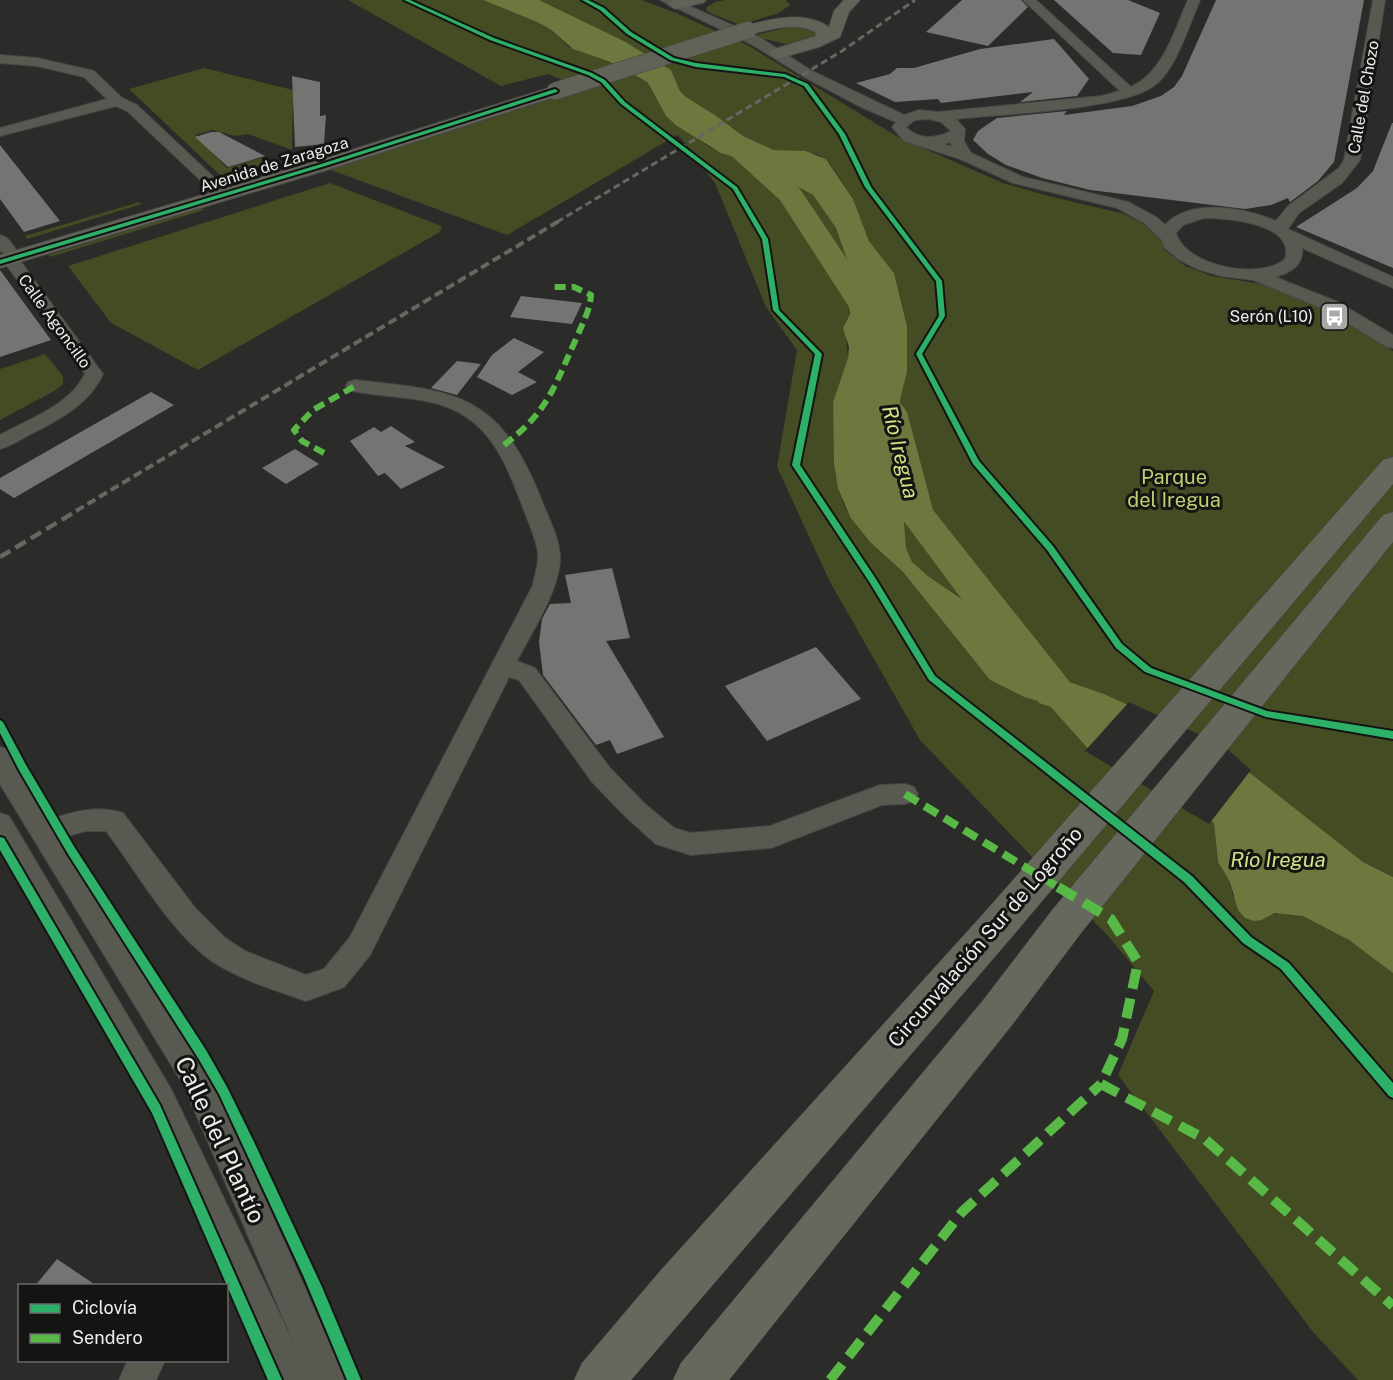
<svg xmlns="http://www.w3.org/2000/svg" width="1393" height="1380" font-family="'Public Sans',sans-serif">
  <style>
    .green { fill: #444c23 }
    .water { fill: #6d783e }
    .pier { fill: #2b2b2a }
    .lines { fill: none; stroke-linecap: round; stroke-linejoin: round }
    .river { fill: #6d783e; fill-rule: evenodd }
    .building { fill: #747473 }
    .minor-casing { stroke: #464645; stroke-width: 2 }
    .major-casing { stroke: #464645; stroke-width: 2 }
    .highway-casing { stroke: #464645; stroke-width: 1 }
    .minor { fill: #585a52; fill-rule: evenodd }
    .major { fill: #616258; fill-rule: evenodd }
    .highway { fill: #66685d; fill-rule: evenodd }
    .rail-far2 { stroke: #666662; stroke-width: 3; stroke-dasharray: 7 4; stroke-linecap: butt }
    .rail-far1 { stroke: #666662; stroke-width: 4; stroke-dasharray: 9 4.5; stroke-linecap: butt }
    .rail { stroke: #666662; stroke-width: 4.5; stroke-dasharray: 12 6; stroke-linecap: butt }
    .major-bridge-casing { stroke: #464645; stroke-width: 18; stroke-linecap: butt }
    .major-bridge { stroke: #616258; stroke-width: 17 }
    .quiet-far2 { stroke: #58b947; stroke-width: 6; stroke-dasharray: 11 6; stroke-linecap: butt }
    .quiet-far1 { stroke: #58b947; stroke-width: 8; stroke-dasharray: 15 8; stroke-linecap: butt }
    .quiet { stroke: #58b947; stroke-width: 10; stroke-dasharray: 20 10; stroke-linecap: butt }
    .cycleway-casing { stroke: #141413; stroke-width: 4 }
    .cycleway { fill: #2db169; fill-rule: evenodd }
    .labels { text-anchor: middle; stroke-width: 6; stroke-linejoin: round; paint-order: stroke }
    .far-street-label { font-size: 16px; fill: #ececeb; stroke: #141413 }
    .far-poi-label { font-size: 16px; fill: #ececeb; stroke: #141413; text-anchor: end }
    .park-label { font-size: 20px; fill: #bed073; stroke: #141413 }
    .street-label { font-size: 20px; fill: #ececeb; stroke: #141413 }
    .water-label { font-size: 21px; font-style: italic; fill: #d1e386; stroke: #141413 }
    .near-street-label { font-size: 24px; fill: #ececeb; stroke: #141413 }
  </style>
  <rect width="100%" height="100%" fill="#2b2b2a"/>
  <path class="green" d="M 348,0 L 483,0 L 537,22 L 550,29 L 569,47 L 608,61 L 648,83 L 666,116 L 708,146 L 725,154 L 770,168 L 813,195 L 836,228 L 857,288 L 855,303 L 845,322 L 848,358 L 833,402 L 835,473 L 843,503 L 850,517 L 870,542 L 903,572 L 990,680 L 1024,697 L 1048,704 L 1090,751 L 1214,823 L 1218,862 L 1230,882 L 1233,896 L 1262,920 C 1266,918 1270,915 1274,914 C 1307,904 1369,954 1393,973 L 1393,1380 L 1358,1380 L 1313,1332 L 1118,1075 L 1154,991 L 1108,936 L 920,740 L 829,580 L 777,467 L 797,350 L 766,307 L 715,183 L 682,139 L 677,135 L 507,235 L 320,166 L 582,89 L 548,74 L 501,86 Z
    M 539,0 L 642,0 L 676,13 L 749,46 L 898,137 L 1003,183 L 1045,195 L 1124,214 L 1141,222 L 1160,239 L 1165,250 L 1185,266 L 1212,276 L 1274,286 L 1312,300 L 1393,351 L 1393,877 L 1363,862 L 1240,765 L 1066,681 L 1005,636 L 979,611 L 928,576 L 912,563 L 906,548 L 902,491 L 906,447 L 900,400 L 907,372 L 907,326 L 894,273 L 869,241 L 853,199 L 833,168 L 826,159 L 816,154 L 774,150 L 743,136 L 715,115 L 686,97 L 680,91 L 671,70 L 624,41 Z
    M 725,0 L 786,0 L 790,5 L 779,13 L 740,25 L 708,12 L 706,8 L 715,2 Z
    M 793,26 L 812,27 L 817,34 L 814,38 L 786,44 L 752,36 Z
    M 204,68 L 293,90 L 292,150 L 248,134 L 235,136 L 212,130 L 195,135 L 227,168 L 261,158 L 270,163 L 227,176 L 221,176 L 129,89 Z
    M 330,183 L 439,225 L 442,227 L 440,232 L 198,370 L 111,323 L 68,266 Z
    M 139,202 L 142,204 L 27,239 L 25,236 Z
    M 201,208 L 204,210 L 50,257 L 48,255 Z
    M 45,354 L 63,376 L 63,384 L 56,390 L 0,420 L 0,369 Z"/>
  <path class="water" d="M 483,0 L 539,0 L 624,41 L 671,70 L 680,91 L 686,97 L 715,115 L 743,136 L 774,150 L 805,151 L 826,159 L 853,199 L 869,241 L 894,273 L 907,326 L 907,372 L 900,400 L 906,447 L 902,491 L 906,548 L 912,562 L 928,576 L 979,611 L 1005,636 L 1066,681 L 1104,694 L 1223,748 L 1240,765 L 1363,862 L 1393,877 L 1393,973 L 1349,940 L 1303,916 L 1275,913 L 1262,920 L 1254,921 L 1245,918 L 1238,910 L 1230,882 L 1218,862 L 1214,823 L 1090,751 L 1048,704 L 1024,697 L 990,680 L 903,572 L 870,542 L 850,517 L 838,488 L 834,464 L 833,402 L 848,358 L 849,347 L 843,328 L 855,303 L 857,288 L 836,228 L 813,195 L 786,180 L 770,168 L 721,153 L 677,126 L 666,116 L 648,83 L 640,78 L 608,61 L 573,49 L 550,29 L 537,22 Z"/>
  <path class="pier" d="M 1129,702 L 1224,746 L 1251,770 L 1209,824 L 1085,751 Z"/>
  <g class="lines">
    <path class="river" d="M 713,119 L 722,122 L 800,189 L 879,307 L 891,349 L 886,356 L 875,359 L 864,356 L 859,349 L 849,307 L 780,200 L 700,127 L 704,122 Z
      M 890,402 L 902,405 L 907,412 L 933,510 L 1069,681 L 1075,692 L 1069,703 L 1054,708 L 1039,703 L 897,512 L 873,412 L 878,405 Z"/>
  </g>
  <path class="building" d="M 962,0 L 1021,0 L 1028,7 L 988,46 L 926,32 Z
    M 1054,0 L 1128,0 L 1160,13 L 1141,55 L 1113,53 Z
    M 1216,0 L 1364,0 L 1334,162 L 1318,181 L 1290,202 L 1288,198 L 1271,205 L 1245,209 L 1090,190 L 1042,178 L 1006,165 L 988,154 L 973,140 L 978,131 L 997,118 L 1067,111 L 1064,115 L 1132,106 L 1161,96 L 1174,87 L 1182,76 Z
    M 1054,39 L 1089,79 L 1077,96 L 1020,102 L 1033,92 L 941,103 L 938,99 L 895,102 L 856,83 L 890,74 L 897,68 L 914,68 L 980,49 Z
    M 292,76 L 320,82 L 320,116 L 326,115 L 324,144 L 295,147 Z
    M 1392,123 L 1393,123 L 1393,268 L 1296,227 L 1357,188 L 1373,171 Z
    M 211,132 L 219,132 L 265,156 L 228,167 L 195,137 Z
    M 0,145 L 60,221 L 24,232 L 0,199 Z
    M 0,270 L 51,340 L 0,357 Z
    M 521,296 L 582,303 L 572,324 L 510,317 Z
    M 514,338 L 544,352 L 518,372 L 537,382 L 512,395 L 477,377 L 492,355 Z
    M 457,361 L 481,364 L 457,395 L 431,388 Z
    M 151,392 L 174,405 L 14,498 L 0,489 L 0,478 Z
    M 391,426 L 415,442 L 405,446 L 445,467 L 401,489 L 385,473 L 378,476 L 350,441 L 374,427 L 381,432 Z
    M 295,449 L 319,464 L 286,484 L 262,468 Z
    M 612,568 L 630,638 L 606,641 L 664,737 L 617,754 L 610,740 L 596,745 L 543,675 L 539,642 L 542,619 L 550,604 L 571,603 L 565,575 Z
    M 816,647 L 861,699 L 767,741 L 725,686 Z
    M 57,1259 L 97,1286 L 35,1286 Z"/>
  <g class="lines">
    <defs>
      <path id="minor" d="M 660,0 L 676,0 L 761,38 L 812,71 L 904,115 L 919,110 L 938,112 L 1101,96 L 1120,91 L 1023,0 L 1036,0 L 1131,87 C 1164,71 1174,31 1188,0 L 1200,0 C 1189,25 1177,68 1155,85 C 1125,110 999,114 956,119 L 965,129 L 964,141 L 971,153 L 1023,177 L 1128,202 L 1156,217 L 1165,225 C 1191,197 1245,208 1276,221 L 1288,206 L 1339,168 L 1344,160 L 1373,0 L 1385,0 L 1360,160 L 1342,183 L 1299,213 L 1288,229 L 1393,277 L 1393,288 L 1302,248 C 1304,265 1290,273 1275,277 L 1338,302 L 1393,335 L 1393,348 L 1387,347 L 1326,310 L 1253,280 L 1221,276 L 1197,269 L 1178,259 L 1165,248 L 1161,239 L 1144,223 L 1117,208 L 1013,183 L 960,159 L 904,141 L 892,127 L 896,122 L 863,108 L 806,78 L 751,44 ZM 929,119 L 941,122 L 951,131 C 936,139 918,140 906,127 L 915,120 ZM 950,142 L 953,147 L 944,144 ZM 1204,218 C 1226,218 1296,223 1285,259 C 1260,281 1185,266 1176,233 L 1183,225 Z
        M 0,55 L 37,58 L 94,71 L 122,98 L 137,105 L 225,188 L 217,193 L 212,191 L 127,111 L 116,106 L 0,136 L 0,128 L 107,99 L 84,77 L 37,66 L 0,63 Z
        M 0,235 C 8,237 12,243 16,250 L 11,254 L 16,255 L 103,374 C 89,405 58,420 29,435 C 20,440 11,446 0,449 L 0,435 C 29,419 70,405 85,374 L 2,259 L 7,255 L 0,251 Z
        M 355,380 C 457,391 498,393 540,496 C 547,516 561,539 560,561 C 558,593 531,633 517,661 L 535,668 L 610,768 L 645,804 L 674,828 L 691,833 L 770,826 L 880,785 L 905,784 L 914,787 L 918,794 L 914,801 L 905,804 L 882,805 L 771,848 L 691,855 L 656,844 L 627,818 L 592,782 L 519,680 L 509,677 L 370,955 L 344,987 L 306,1001 C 275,990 241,980 213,962 C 170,932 138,873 106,831 L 86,831 L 61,838 L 206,1066 L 346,1380 L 275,1380 L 149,1109 L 0,848 L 0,813 L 9,816 L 171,1089 L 296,1348 L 184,1086 L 0,784 L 0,747 L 9,750 L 23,778 L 49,820 C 74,811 98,805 123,813 L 196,909 L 224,937 L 245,951 L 306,975 L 324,969 L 350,937 L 533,585 C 535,574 539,564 538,553 C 536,538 529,524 524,510 C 508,469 493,424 447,407 C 415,395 381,398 348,390 L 346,386 L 348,382 Z
        M 128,1360 L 165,1360 L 156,1380 L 119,1380 Z"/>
      <path id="major" d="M 672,0 L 706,0 L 703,3 L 675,9 L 667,4 Z
        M 844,0 L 860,0 L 849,12 L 840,37 L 819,47 L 777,59 L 769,54 L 771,50 L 816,36 L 815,32 C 794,21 769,30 748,35 L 740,30 L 742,27 C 769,19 804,10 829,27 L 834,11 Z
        M 555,86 L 561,87 L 564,91 L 561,95 L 327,170 L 0,268 L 0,255 L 313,162 Z"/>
      <path id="highway" d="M 1393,457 L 1393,484 L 1011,938 L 631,1380 L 574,1380 L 582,1363 L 661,1270 L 983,914 L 1383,460 Z
        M 1393,512 L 1393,542 L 1081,933 L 1012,1025 L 729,1380 L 673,1380 L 681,1363 L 984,999 L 1053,909 L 1383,515 Z"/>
    </defs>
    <use href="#minor" class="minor-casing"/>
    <use href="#major" class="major-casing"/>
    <use href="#highway" class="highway-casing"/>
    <use href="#minor" class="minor"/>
    <use href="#major" class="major"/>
    <use href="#highway" class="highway"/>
    <path class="rail-far2" d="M 557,222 L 842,51 L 915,0"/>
    <path class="rail-far1" d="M 76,511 L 559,221"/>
    <path class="rail" d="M 0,557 L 78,510"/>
    <defs>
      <path id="major-bridge" d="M 555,91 L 748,30"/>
    </defs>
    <use href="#major-bridge" class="major-bridge-casing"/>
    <use href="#major-bridge" class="major-bridge"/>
    <path class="quiet-far2" d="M 504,445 C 548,412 554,387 576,339 C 582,324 590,311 591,295 L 574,287 L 554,287
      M 324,453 L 302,441 L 294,430 L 313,410 L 355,386"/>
    <path class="quiet-far1" d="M 905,794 L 1061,889"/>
    <path class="quiet" d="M 1058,887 L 1111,919 L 1138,962 L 1122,1039 L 1101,1084 L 1205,1139 L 1393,1306
      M 830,1380 L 962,1212 L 1101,1084"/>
    <defs>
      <path id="cycleway" d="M 404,0 L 410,0 L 494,38 L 592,73 L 605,80 L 625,102 L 737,187 L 768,239 L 779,310 L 822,354 L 800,465 L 876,579 L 935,676 L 1192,876 L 1251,937 L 1289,963 L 1393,1083 L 1393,1098 L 1389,1096 L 1281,969 L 1243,943 L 1184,882 L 929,680 L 870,583 L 792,465 L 815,354 L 773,310 L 762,239 L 733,189 L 621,104 L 601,82 L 588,75 L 490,40 Z
        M 582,0 L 588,0 L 604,8 L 631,32 L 674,58 L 696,63 L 785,74 L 808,84 L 845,134 L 871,187 L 942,281 L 945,316 L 922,354 L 979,461 L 1053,546 L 1122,644 L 1151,668 L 1267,711 L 1393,731 L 1393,739 L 1266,717 L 1145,672 L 1116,648 L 1047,550 L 973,464 L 916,354 L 939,316 L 936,281 L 865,187 L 839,134 L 804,86 L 784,77 L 696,67 L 670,60 L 627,34 L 600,10 Z
        M 555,89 L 558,91 L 557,92 L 322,167 L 0,264 L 0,260 L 318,165 Z
        M 0,720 L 3,722 L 26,765 L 75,848 L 206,1050 L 227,1087 L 255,1144 L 322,1287 L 361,1380 L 347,1380 L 303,1275 L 219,1094 L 198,1058 L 68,854 L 19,770 L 0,733 Z
        M 0,837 L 4,838 L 160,1105 L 282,1380 L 268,1380 L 152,1113 L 0,850 Z"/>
    </defs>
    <use href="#cycleway" class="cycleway-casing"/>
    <use href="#cycleway" class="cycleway"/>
  </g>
  <defs>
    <symbol id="bus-square" viewBox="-11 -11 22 22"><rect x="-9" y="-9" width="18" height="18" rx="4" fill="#a8a8a7" stroke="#141413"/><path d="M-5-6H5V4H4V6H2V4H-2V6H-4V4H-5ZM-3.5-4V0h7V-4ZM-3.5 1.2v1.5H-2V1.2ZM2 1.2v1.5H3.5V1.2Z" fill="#fff"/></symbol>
  </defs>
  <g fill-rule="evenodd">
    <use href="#bus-square" x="1318" y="300" width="33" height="33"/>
  </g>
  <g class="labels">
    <g class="far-street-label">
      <text transform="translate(1363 97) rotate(-80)" y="6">Calle del Chozo</text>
      <text transform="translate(274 164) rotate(-17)" y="6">Avenida de Zaragoza</text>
      <text transform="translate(55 321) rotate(54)" y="6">Calle Agoncillo</text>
    </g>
    <g class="far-poi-label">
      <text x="1313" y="322">Serón (L10)</text>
    </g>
    <g class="park-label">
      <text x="1174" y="484">Parque<tspan x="1174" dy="23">del Iregua</tspan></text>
    </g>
    <g class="street-label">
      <text transform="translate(985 937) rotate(-49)" y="7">Circunvalación Sur de Logroño</text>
    </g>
    <g class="water-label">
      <text transform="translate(900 452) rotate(76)" y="7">Río Iregua</text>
      <text x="1278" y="867">Río Iregua</text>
    </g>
    <g class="near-street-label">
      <text transform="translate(220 1140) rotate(65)" y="8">Calle del Plantío</text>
    </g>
  </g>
  <rect x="18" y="1284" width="210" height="78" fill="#141413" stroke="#6a6a69" stroke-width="1.5"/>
  <rect x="30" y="1304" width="30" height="9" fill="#2db169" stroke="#6a6a69" stroke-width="1.5"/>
  <text x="72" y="1314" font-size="18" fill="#ececeb">Ciclovía</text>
  <rect x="30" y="1334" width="30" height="9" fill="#58b947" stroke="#6a6a69" stroke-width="1.5"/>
  <text x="72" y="1344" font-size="18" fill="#ececeb">Sendero</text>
</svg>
